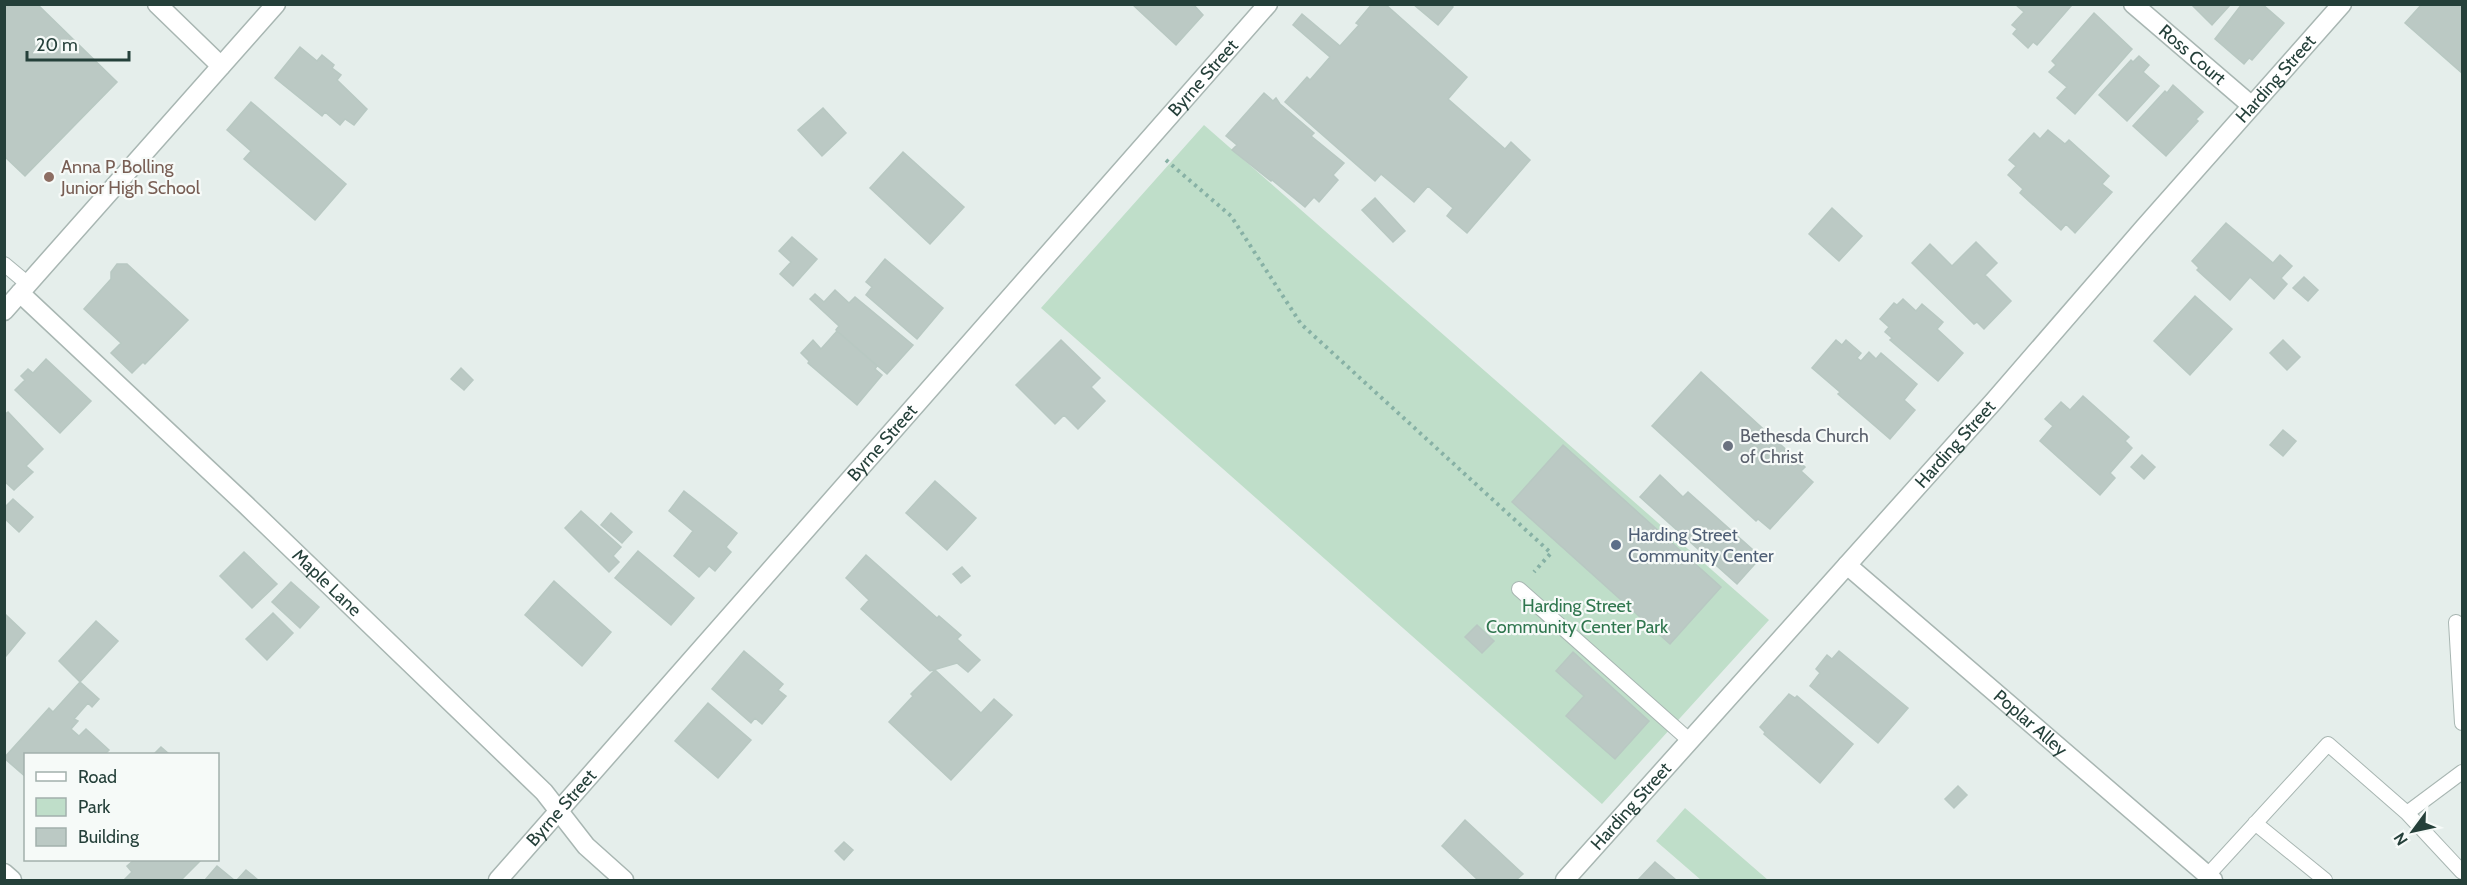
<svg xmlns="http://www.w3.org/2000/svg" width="2467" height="885" font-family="Cabin,sans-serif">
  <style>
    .green { fill: #bfdec9 }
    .building { fill: #bbc9c4; stroke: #b8c8c2; stroke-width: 1.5 }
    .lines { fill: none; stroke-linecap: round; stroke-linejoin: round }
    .lane-casing { stroke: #a8b6b2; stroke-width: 16 }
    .street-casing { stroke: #a8b6b2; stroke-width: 21 }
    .path { stroke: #87b1a5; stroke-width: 4; stroke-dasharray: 3 4.5; stroke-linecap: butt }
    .lane { stroke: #fff; stroke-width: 14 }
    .street { stroke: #fff; stroke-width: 18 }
    .education-dot { fill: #8d6e63; stroke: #f6faf8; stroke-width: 2 }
    .worship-dot { fill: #6b7280; stroke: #f6faf8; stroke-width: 2 }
    .service-dot { fill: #5c6f8a; stroke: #f6faf8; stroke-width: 2 }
    .labels { text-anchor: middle; stroke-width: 4.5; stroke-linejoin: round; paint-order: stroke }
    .street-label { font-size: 18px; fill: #25403a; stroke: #f6faf8 }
    .education-label { font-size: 18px; fill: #785e54; stroke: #f6faf8; text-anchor: start }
    .worship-label { font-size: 18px; fill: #5b616d; stroke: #f6faf8; text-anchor: start }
    .service-label { font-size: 18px; fill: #4e5e75; stroke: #f6faf8; text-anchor: start }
    .park-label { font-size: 18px; fill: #2f764e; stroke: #f6faf8 }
  </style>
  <rect width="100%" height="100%" fill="#e5eeeb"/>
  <path class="green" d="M 1204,125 L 1769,620 L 1602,804 L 1041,308 Z
    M 1685,808 L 1768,880 L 1701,880 L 1656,841 Z"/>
  <path class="building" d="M 4,4 L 37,4 L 117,82 L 25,176 L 4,156 Z
    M 1132,4 L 1193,4 L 1203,15 L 1176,45 Z
    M 1372,4 L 1385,4 L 1467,77 L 1448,99 L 1505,149 L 1511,142 L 1530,160 L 1467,233 L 1447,216 L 1453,208 L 1428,186 L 1414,202 L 1381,174 L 1375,181 L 1285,102 L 1307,77 L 1310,80 L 1330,57 L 1293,25 L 1302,14 L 1340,46 L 1359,25 L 1356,23 Z
    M 1413,4 L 1451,4 L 1453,7 L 1438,25 Z
    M 2015,4 L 2069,4 L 2071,6 L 2037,45 L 2033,42 L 2028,48 L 2013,34 L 2017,29 L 2012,25 L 2024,12 Z
    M 2191,4 L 2231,4 L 2212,25 Z
    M 2242,4 L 2262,4 L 2284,23 L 2252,60 L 2249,58 L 2244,64 L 2215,39 Z
    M 2422,4 L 2462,4 L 2462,73 L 2405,23 Z
    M 2094,13 L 2132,49 L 2075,114 L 2057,98 L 2067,87 L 2049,72 L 2056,65 L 2052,61 Z
    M 300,47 L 317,61 L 322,55 L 334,65 L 332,68 L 341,75 L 337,80 L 367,109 L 354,125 L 345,119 L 340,125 L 325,112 L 322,116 L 275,78 Z
    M 2139,56 L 2149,65 L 2143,72 L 2159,86 L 2127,121 L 2099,95 L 2131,60 L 2133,62 Z
    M 2173,85 L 2203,112 L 2196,119 L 2198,121 L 2166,156 L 2133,126 L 2165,91 L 2167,93 Z
    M 1264,93 L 1273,101 L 1276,98 L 1280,104 L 1314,133 L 1311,136 L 1344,163 L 1333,175 L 1338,180 L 1319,202 L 1314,197 L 1305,207 L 1272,180 L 1271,181 L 1232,150 L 1237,145 L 1226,136 Z
    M 251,102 L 346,184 L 315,220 L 244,159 L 251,151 L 227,130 Z
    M 823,108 L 846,133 L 822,156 L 798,130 Z
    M 2048,130 L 2065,144 L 2069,140 L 2109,176 L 2102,184 L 2112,192 L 2075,233 L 2066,224 L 2061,230 L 2020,193 L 2023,189 L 2008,175 L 2016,166 L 2009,160 L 2034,133 L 2040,139 Z
    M 903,152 L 964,207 L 930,244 L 870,188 Z
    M 1375,198 L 1405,231 L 1393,242 L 1362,210 Z
    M 1832,208 L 1862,236 L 1839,261 L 1809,234 Z
    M 2226,223 L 2273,263 L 2280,255 L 2292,266 L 2281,278 L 2287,284 L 2274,299 L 2250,277 L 2230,300 L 2197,270 L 2199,268 L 2192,261 Z
    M 792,237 L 817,259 L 793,286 L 780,274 L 791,262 L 779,251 Z
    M 1976,242 L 1997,263 L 1985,275 L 2011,301 L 1984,329 L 1977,322 L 1974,324 L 1912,263 L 1930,244 L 1952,266 Z
    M 885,259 L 943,308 L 917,339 L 866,295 L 872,287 L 866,282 Z
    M 117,264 L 127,264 L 188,320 L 145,364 L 143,362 L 132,373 L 111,353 L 121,343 L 84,309 L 111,279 L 111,272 Z
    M 2304,277 L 2318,290 L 2308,301 L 2293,288 Z
    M 835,290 L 849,303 L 855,297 L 913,345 L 887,374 L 836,330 L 839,326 L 810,299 L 815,294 L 824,302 Z
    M 2195,296 L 2232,329 L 2190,375 L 2154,341 Z
    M 1903,299 L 1916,311 L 1922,304 L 1943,322 L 1937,329 L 1963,353 L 1938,381 L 1890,340 L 1892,338 L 1885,332 L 1889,327 L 1880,319 L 1894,303 L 1897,305 Z
    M 837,331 L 877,366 L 875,369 L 882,375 L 857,405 L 808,363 L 809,361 L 801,353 L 813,340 L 821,349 Z
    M 1061,340 L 1100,378 L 1091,387 L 1105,401 L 1078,429 L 1064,415 L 1055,424 L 1016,385 Z
    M 1836,340 L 1842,345 L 1846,340 L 1861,353 L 1857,358 L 1861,361 L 1869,352 L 1876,359 L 1881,353 L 1917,384 L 1904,400 L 1915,410 L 1890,439 L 1838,394 L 1840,392 L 1812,368 Z
    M 2283,340 L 2300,357 L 2287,370 L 2270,353 Z
    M 46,359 L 91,401 L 60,433 L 15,390 L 25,380 L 21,376 L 28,369 L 33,373 Z
    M 461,368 L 473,380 L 464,390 L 451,379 Z
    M 1701,372 L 1805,467 L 1801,471 L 1813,482 L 1770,529 L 1758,519 L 1756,521 L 1652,426 Z
    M 2083,396 L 2129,437 L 2125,441 L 2132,448 L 2110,473 L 2115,478 L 2100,495 L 2040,441 L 2053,426 L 2045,419 L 2061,402 L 2070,410 Z
    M 8,412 L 43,449 L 26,466 L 33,472 L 14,490 L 4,481 L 4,415 Z
    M 2283,430 L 2296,441 L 2283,456 L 2270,445 Z
    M 1563,445 L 1721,587 L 1670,644 L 1512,502 Z
    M 2142,455 L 2155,467 L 2144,479 L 2131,467 Z
    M 1660,475 L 1683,497 L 1688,492 L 1761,557 L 1737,584 L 1640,497 Z
    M 935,481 L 976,518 L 947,550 L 906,513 Z
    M 684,491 L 737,533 L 726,547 L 731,552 L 715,571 L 709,566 L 699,577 L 674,556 L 693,531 L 669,511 Z
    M 13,499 L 33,517 L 19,532 L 4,518 L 4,508 Z
    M 581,511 L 621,547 L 613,556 L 619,562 L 609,572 L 565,528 Z
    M 611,513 L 632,532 L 622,543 L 601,525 Z
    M 638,551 L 694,598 L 671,625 L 615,578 Z
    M 244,552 L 277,584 L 252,608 L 220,576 Z
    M 866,555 L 937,618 L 939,616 L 961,635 L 957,639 L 980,660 L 968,672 L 957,663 L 930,671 L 861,609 L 869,600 L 846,578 Z
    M 962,567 L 970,576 L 961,583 L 953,574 Z
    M 554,581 L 611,632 L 582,666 L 525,615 Z
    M 291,582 L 319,607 L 300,628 L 272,602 Z
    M 273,613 L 293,633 L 267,660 L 246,639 Z
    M 6,615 L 25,633 L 6,656 L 4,616 Z
    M 96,621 L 118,641 L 80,682 L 59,661 Z
    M 1477,625 L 1494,641 L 1482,653 L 1465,637 Z
    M 744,651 L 783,684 L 778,690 L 786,696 L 762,724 L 755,718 L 751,723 L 712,689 Z
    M 1839,651 L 1908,708 L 1878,743 L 1810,686 L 1820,673 L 1816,669 L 1827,655 L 1832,659 Z
    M 1573,652 L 1649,721 L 1615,759 L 1566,716 L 1584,696 L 1556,671 Z
    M 935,670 L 981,713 L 994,699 L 1012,715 L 951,780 L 889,722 L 913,696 L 911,694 Z
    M 80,682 L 99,699 L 92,707 L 88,703 L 74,719 L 78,721 L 71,729 L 79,736 L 86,729 L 109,750 L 105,754 L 26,754 L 26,777 L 4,758 L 49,708 L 53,712 Z
    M 1789,694 L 1795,698 L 1797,696 L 1853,744 L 1820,783 L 1764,734 L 1765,732 L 1760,727 Z
    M 708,703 L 751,740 L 718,778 L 675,741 Z
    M 161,747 L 169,754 L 154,754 Z
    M 1958,786 L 1967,795 L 1954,808 L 1945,799 Z
    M 1465,820 L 1523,874 L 1516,880 L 1478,880 L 1442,846 Z
    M 844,842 L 853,850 L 844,860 L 835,851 Z
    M 134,860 L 201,860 L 181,880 L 124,880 L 132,872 L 127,866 Z
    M 1655,862 L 1676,880 L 1638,880 Z
    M 217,866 L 234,880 L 205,880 Z
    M 246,870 L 258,880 L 237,880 Z"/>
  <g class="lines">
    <defs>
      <path id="lane" d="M 4,264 L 28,284
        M 1519,589 L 1689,740
        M 2456,622 L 2462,723
        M 2407,813 L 2462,872
        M 2255,823 L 2325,880
        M 2207,876 L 2328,744 L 2407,813 L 2462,772"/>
      <g id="street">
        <path d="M 157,4 L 221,66"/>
        <path id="s1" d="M 2133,4 L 2252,106"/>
        <path id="s2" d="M 20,293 L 246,505 L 544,792 L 586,846 L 624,880"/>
        <path d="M 4,311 L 276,4"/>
        <path id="s3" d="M 1847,565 L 2213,880"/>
        <path d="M 4,873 L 12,880"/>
        <path id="s4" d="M 498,880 L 1268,4"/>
        <path id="s5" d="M 1565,880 L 1994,401 L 2143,229 L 2342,4"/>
      </g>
    </defs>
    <use href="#lane" class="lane-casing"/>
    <use href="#street" class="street-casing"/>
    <path class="path" d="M 1166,160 L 1231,216 L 1301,324 L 1551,553 L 1534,572"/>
    <use href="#lane" class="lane"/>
    <use href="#street" class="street"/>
  </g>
  <circle class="education-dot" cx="49" cy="177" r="6"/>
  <circle class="worship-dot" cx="1728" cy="446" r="6"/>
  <circle class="service-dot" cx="1616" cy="545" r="6"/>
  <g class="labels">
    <g class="street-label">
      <text dy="6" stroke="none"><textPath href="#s1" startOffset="78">Ross Court</textPath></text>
      <text dy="6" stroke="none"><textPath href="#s4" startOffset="1068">Byrne Street</textPath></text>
      <text dy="6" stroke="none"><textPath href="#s5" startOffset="1071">Harding Street</textPath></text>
      <text dy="6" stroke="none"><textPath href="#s4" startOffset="582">Byrne Street</textPath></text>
      <text dy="6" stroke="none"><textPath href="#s5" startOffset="585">Harding Street</textPath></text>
      <text dy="6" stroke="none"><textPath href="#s2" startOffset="422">Maple Lane</textPath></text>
      <text dy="6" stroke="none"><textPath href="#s3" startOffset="242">Poplar Alley</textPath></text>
      <text dy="6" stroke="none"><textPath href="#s5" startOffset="99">Harding Street</textPath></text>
      <text dy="6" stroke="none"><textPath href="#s4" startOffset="96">Byrne Street</textPath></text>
    </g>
    <g class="education-label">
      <text x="61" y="173">Anna P. Bolling<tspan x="61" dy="21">Junior High School</tspan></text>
    </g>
    <g class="worship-label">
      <text x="1740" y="442">Bethesda Church<tspan x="1740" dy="21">of Christ</tspan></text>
    </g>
    <g class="service-label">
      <text x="1628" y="541">Harding Street<tspan x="1628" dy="21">Community Center</tspan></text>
    </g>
    <g class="park-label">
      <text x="1577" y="612">Harding Street<tspan x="1577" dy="21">Community Center Park</tspan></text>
    </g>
  </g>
  <rect width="2467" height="885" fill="none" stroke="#25403a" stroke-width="12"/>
  <rect x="24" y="753" width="195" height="108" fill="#f6faf8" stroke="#a2b0ac" stroke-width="1.5"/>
  <rect x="36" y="772" width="30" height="9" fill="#ffffff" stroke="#a2b0ac" stroke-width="1.5"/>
  <text x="78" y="783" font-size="18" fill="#25403a">Road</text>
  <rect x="36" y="798" width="30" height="18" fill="#bfdec9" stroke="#a2b0ac" stroke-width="1.5"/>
  <text x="78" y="813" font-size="18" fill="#25403a">Park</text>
  <rect x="36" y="828" width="30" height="18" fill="#bbc9c4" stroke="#a2b0ac" stroke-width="1.5"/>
  <text x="78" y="843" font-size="18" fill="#25403a">Building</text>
  <g transform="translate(2413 831) rotate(237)" stroke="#f6faf8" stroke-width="4.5" paint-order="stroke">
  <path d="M0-4.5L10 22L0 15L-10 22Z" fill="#25403a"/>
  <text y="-9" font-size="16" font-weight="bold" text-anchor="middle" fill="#25403a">N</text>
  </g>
  <path d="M27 51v9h102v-9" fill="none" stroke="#25403a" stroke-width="3"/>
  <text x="36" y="51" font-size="18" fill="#25403a" stroke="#f6faf8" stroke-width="4.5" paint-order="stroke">20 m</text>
</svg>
